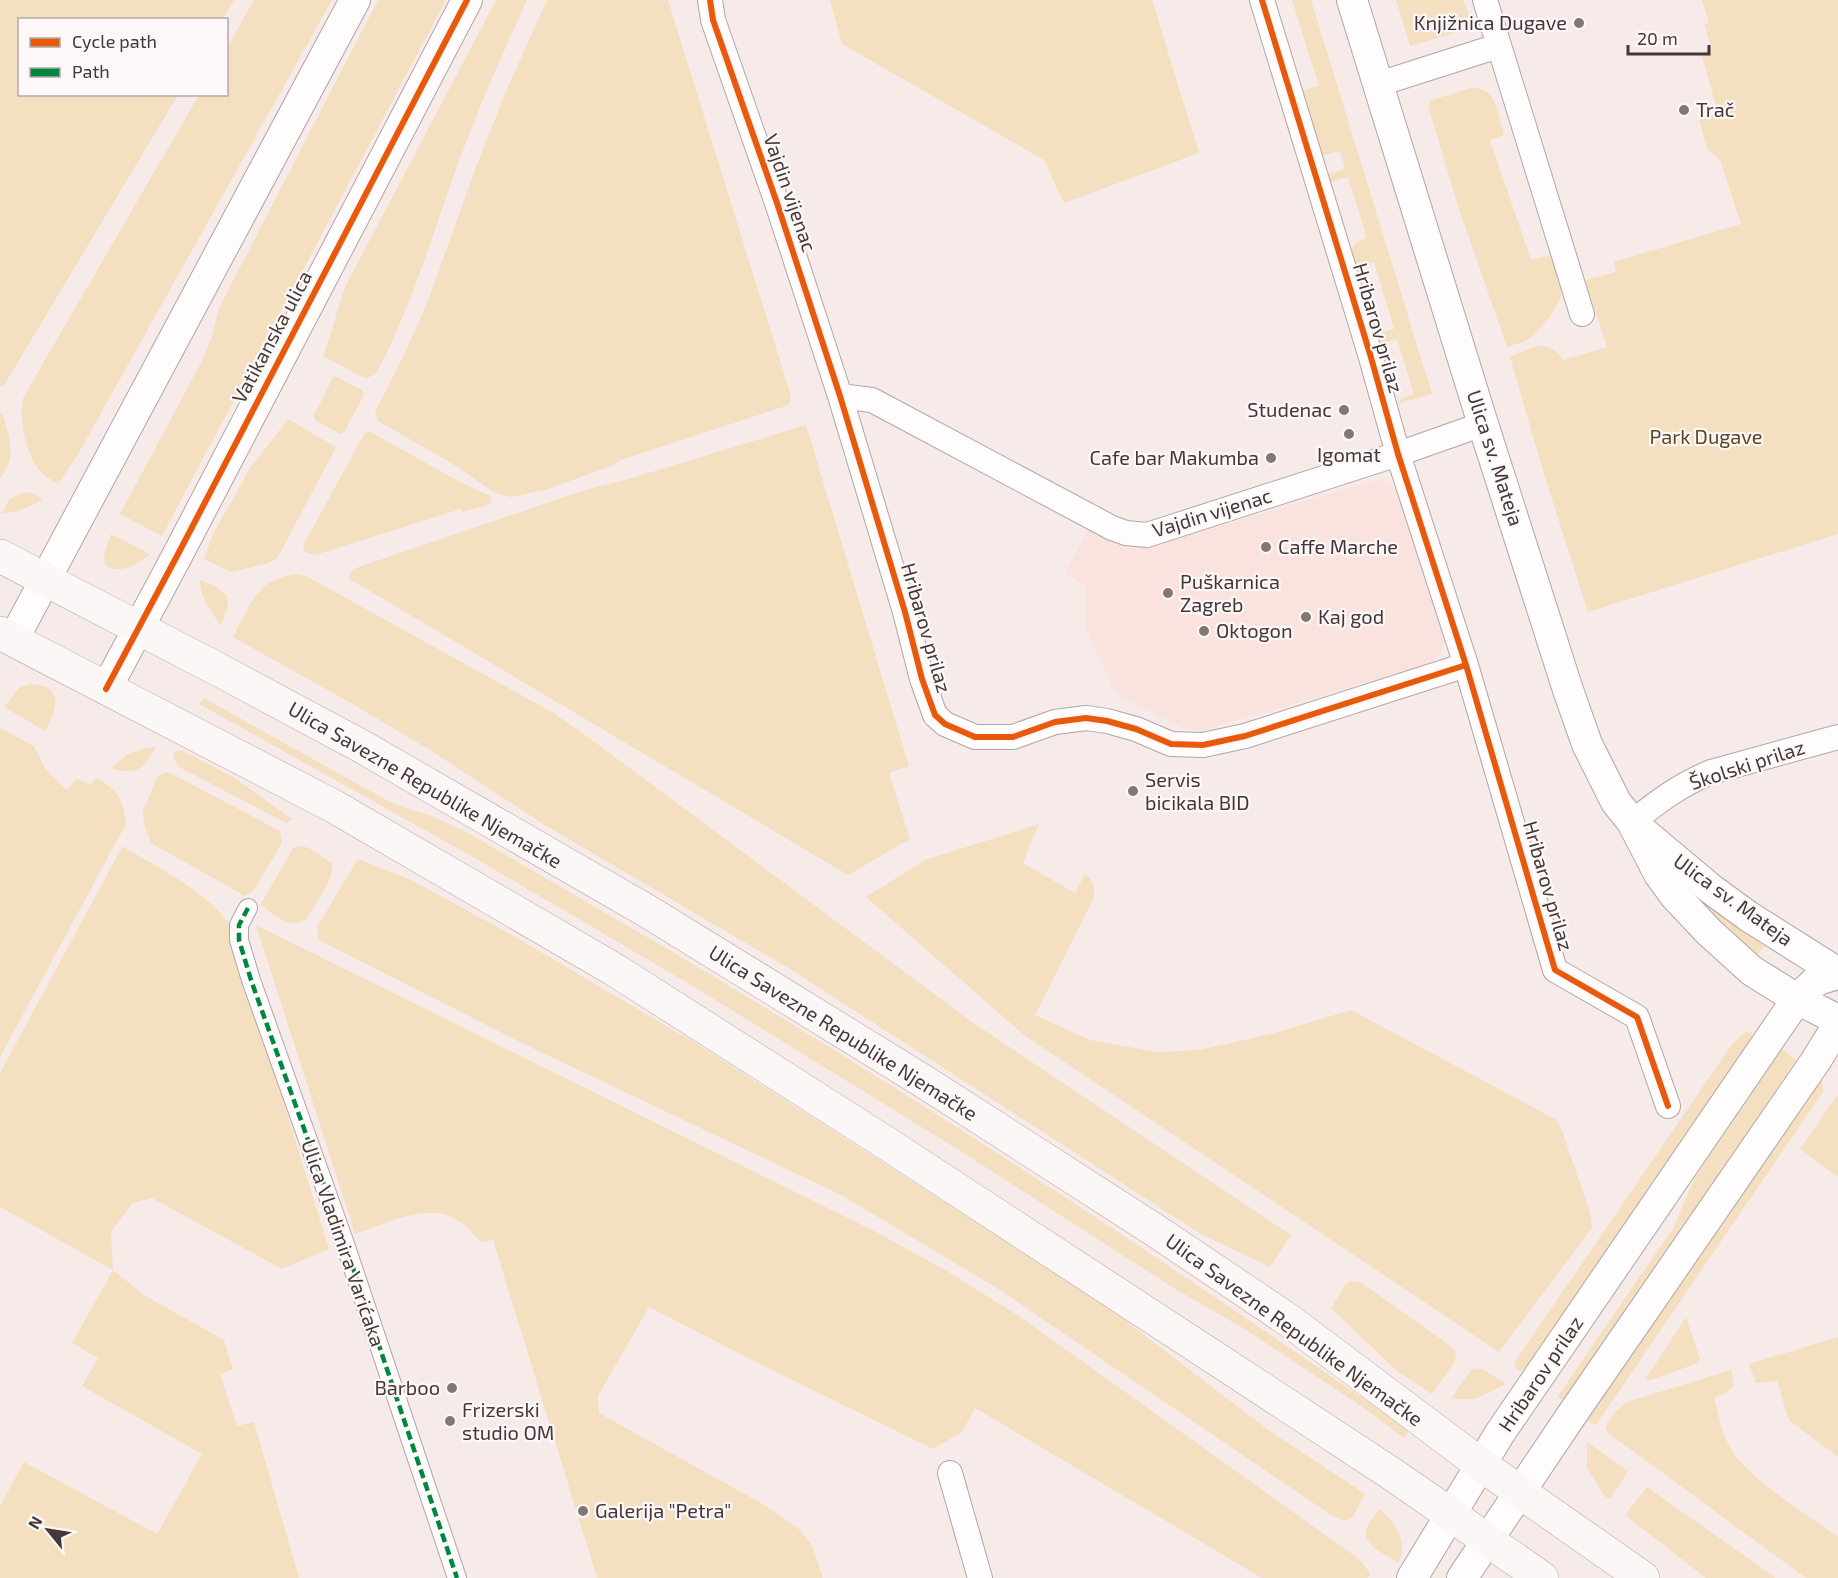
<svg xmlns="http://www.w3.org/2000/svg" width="1838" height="1578" font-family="'Exo 2',sans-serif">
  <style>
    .built { fill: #fae2de }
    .green { fill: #f4dfc0 }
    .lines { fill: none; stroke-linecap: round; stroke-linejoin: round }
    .pedestrian-casing { stroke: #b0a6a4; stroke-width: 20 }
    .minor-casing { stroke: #b0a6a4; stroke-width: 26 }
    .tertiary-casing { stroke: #b0a6a4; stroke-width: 32 }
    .secondary-casing { stroke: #b0a6a4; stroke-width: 34 }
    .pedestrian { stroke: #fefcfc; stroke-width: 18 }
    .minor { stroke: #fefcfc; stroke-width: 24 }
    .tertiary { stroke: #fefcfc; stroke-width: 30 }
    .secondary { stroke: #faf7f6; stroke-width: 33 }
    .quiet { stroke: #00873e; stroke-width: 4.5; stroke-dasharray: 9 4.5; stroke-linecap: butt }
    .cycleway-casing { stroke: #fdf8f7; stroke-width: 10 }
    .cycleway { stroke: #e8590c; stroke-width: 6 }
    .poi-dot { fill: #817775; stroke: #fdf8f7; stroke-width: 2 }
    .labels { text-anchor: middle; stroke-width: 4.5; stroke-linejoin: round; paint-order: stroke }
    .poi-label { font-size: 20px; fill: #423837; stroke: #fdf8f7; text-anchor: start }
    .street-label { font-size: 20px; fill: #423837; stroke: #fdf8f7 }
    .park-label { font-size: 20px; fill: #5a461f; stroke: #fdf8f7 }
  </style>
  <rect width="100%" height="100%" fill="#f6ebe9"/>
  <path class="built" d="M 1372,481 L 1383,481 L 1390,484 L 1397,490 L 1403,505 L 1445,640 L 1443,649 L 1438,656 L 1428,664 L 1205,730 L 1185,729 L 1115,693 L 1085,627 L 1085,585 L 1065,573 L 1088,530 L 1122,545 L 1151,546 Z"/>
  <path class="green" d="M 0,0 L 234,0 L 223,19 L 20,20 L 20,94 L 178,95 L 3,387 L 0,386 Z
    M 254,0 L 332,0 L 77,456 L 58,484 C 50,479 41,474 36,466 C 26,450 17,413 24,396 L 199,95 L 226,94 L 227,47 Z
    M 378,0 L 446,0 L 162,536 L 120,514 L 203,359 L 212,336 L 219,308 Z
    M 496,0 L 527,0 C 503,53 479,106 459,161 C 433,232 412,307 376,374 L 367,378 L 362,377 L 323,356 C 332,333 337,309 346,285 Z
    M 547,0 L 668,0 L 791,396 L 790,403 L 786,406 L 621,460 L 614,465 L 545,490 L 511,497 L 495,493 L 453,464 L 378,421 L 375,412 L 403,357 L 428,301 L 476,167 L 507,89 Z
    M 830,0 L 1152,0 L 1199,153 L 1064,203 L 1044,160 L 842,44 Z
    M 1292,0 L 1311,0 L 1432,394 L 1398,404 L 1402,398 L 1414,394 L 1397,339 L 1381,343 L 1376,337 L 1379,333 L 1394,329 L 1374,262 L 1360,266 L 1352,260 C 1350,245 1354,243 1367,238 L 1348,177 L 1331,182 L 1328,181 L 1327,176 L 1329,174 L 1345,169 L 1340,151 L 1320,156 L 1298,92 L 1319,86 Z
    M 1396,0 L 1463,0 L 1474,27 L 1410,46 Z
    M 1702,0 L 1838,0 L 1838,534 L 1588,612 L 1543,471 L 1510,357 C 1530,348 1548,336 1563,360 L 1607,347 L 1585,280 L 1616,272 L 1614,262 L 1741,224 L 1720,160 L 1707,149 L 1699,119 L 1718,113 L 1701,53 L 1712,49 L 1704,25 L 1709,23 Z
    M 1471,88 C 1498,87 1498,115 1504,135 L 1490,140 L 1531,260 L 1550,255 C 1554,266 1562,280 1562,292 C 1561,303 1539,332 1529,339 C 1523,343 1513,344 1507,347 L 1458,206 L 1428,106 L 1432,100 Z
    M 333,377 L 337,377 L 362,390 L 364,395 L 345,431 L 341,434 L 316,421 L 313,414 L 317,410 Z
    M 0,412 L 3,415 C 10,440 17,457 0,479 Z
    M 288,419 L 336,447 L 278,557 L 269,563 L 231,572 L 204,559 L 213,534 L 249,470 Z
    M 806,425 L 909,766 L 889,773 L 910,839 L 848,875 L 348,578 L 353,569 L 585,490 L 629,479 Z
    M 369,431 L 458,481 L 490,496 L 492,502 L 486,506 L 462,512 L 461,509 L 315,555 L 305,552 L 303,546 L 364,434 Z
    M 24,492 L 32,493 L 43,499 C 30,507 18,513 2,513 L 9,500 Z
    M 111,534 L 150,554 C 136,565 122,575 105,565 L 104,555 Z
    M 297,574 L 306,576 L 552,712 L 581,732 L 972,1022 L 1291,1235 L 1270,1267 L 1201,1234 L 790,969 L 543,824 L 430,750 L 349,702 L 233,637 C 250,606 257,578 297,574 Z
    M 200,580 L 214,585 L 227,596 L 228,607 L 221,625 C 210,611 200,598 200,580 Z
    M 30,684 C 64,685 58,709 45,731 L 4,707 L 19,688 Z
    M 204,698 L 386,800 L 408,809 L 432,816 L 468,833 C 555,884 643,934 729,986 C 961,1125 1187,1276 1409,1430 L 1404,1438 L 1364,1408 L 1243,1328 L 1177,1290 L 962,1152 L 691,985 L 473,857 L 199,704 Z
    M 0,728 L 34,746 L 45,768 L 65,789 L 68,789 L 76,779 L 91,784 L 96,778 C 119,791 123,798 126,824 L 0,1057 Z
    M 156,747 C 143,769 138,775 112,769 C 124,753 137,749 156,747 Z
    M 181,750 L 233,777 L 292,819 L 286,823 L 179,767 L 173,758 L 175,752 Z
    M 168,772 L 280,831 L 282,843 L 254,890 L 245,896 L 151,843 L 144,824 L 143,811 L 157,778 L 163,773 Z
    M 1039,824 L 1023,863 L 1075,893 L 1085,874 C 1094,881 1094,886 1094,897 L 1035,1015 L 1090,1040 L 1157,1052 L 1200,1050 L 1271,1034 L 1351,1010 L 1555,1119 L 1560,1125 L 1590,1212 L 1592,1228 L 1499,1352 L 1024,1035 L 866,897 L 925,860 Z
    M 1651,844 L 1714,908 L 1764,946 L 1755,958 L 1716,922 Z
    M 300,846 L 309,848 L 332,863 C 335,879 314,906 306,920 C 291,929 271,915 261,904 L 293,848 Z
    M 122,847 L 124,847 C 160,869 203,889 228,922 L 329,1249 L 282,1269 L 152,1198 L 132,1203 L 111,1232 L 113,1270 L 144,1295 L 224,1340 L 233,1369 L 220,1374 L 237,1426 L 254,1422 L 299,1578 L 0,1578 L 0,1506 L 24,1462 L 157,1534 L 202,1454 L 82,1386 L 98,1358 L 72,1343 L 113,1270 L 0,1207 L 0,1073 Z
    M 358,859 L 411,880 L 505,931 L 697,1044 L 1100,1301 L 1267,1429 L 1365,1494 L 1352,1518 L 1345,1521 L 1331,1515 L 1000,1290 L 841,1195 L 524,1044 L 319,940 L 317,927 Z
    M 256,925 L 876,1232 L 947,1271 L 1019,1316 L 1359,1559 L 1370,1573 L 1368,1578 L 1262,1578 L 975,1408 L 962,1432 L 933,1449 L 754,1361 L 649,1307 L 598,1396 L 599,1413 L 761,1503 L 798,1528 L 812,1545 L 823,1578 L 597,1578 L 493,1240 L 480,1242 C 444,1192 403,1218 355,1234 Z
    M 1745,1032 L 1752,1032 L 1752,1038 L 1541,1347 L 1526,1367 L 1520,1372 L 1516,1369 L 1514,1363 L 1732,1044 Z
    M 1782,1049 L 1796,1060 L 1564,1402 L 1558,1396 L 1673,1228 L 1695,1177 Z
    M 1822,1077 L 1823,1092 L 1818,1099 L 1596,1425 L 1588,1421 L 1593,1410 Z
    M 1838,1094 L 1838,1177 L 1800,1149 Z
    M 1350,1281 L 1360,1282 L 1451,1346 L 1456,1352 L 1455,1361 L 1432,1394 L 1398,1372 L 1331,1308 L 1345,1285 Z
    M 1686,1317 L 1700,1359 L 1698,1363 L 1651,1380 L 1645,1380 Z
    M 1838,1337 L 1838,1457 L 1790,1421 L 1788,1418 L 1777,1381 L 1756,1383 L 1749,1364 Z
    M 1476,1368 L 1484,1370 L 1506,1384 L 1475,1399 L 1451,1399 L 1471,1370 Z
    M 1731,1370 L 1734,1385 C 1729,1393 1722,1394 1714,1398 C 1719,1416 1722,1435 1732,1451 C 1748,1478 1811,1517 1838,1537 L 1838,1578 L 1806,1578 L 1607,1432 L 1605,1428 L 1613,1414 L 1627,1402 Z
    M 1587,1442 L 1628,1471 L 1611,1498 L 1605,1497 L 1587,1468 Z
    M 1647,1487 L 1776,1578 L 1706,1578 L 1625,1515 Z
    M 1379,1509 C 1395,1521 1410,1545 1398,1563 C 1388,1556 1362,1545 1366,1530 C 1368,1523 1375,1516 1379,1509 Z"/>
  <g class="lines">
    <defs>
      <path id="pedestrian" d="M 248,908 L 239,925 L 239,940 L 251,980 L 344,1241 L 457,1578"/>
      <path id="minor" d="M 710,0 L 713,20 L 777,203 L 840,396 L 905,612 L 922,679 L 935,715 L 945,724 L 975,737 L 1013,737 L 1055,722 L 1086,718 L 1107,721 L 1136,729 L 1171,744 L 1203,745 L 1245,736 L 1466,665
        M 1262,0 L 1370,354 L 1398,454 L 1466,665 L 1555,970 L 1637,1017 L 1668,1106
        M 1485,0 L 1582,314
        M 1379,84 L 1498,46
        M 840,396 L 872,400 L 1112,528 L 1126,533 L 1147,535 L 1398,454 L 1483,424
        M 1632,822 C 1659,801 1678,786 1711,772 L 1838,737
        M 950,1473 L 980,1578"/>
      <path id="tertiary" d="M 1352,0 L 1483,424 L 1568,690 L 1587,744 L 1616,802 L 1632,822 L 1659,874 L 1675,896 L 1709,932 L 1752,971 L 1797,999 L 1838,1020
        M 13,640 L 355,0
        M 106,689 L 177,556 L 467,0
        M 1643,832 L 1711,889 L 1748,916 L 1838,973
        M 1412,1578 L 1500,1433 L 1797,999 L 1817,980 L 1838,974
        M 1462,1578 L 1571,1416 L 1815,1062 L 1838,1025"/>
      <path id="secondary" d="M 0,556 L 221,671 L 361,746 L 647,911 L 923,1081 L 1156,1231 L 1287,1319 L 1480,1464 L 1643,1578
        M 0,633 L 335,807 L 615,970 L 889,1145 L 1212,1356 L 1392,1474 L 1542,1578"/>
    </defs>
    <use href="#pedestrian" class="pedestrian-casing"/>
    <use href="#minor" class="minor-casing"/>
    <use href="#tertiary" class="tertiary-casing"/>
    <use href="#secondary" class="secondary-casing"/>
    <use href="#pedestrian" class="pedestrian"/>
    <use href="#minor" class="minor"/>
    <use href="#tertiary" class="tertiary"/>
    <use href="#secondary" class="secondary"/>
    <path class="quiet" d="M 248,908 L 239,925 L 239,940 L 251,980 L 344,1241 L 457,1578"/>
    <defs>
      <path id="cycleway" d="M 710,0 L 713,20 L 777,203 L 840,396 L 905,612 L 922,679 L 935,715 L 945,724 L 975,737 L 1013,737 L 1055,722 L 1086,718 L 1107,721 L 1136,729 L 1171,744 L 1203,745 L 1245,736 L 1466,665
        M 1262,0 L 1370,354 L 1398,454 L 1466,665 L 1555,970 L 1637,1017 L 1668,1106
        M 106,689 L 177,556 L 467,0"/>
    </defs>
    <use href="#cycleway" class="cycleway-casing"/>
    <use href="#cycleway" class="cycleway"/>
  </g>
  <g class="poi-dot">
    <circle cx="1579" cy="23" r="6"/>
    <circle cx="1684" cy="110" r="6"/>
    <circle cx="1344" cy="410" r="6"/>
    <circle cx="1349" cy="434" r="6"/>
    <circle cx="1271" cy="458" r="6"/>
    <circle cx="1266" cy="547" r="6"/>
    <circle cx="1168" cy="593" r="6"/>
    <circle cx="1306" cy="617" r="6"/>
    <circle cx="1204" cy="631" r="6"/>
    <circle cx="1133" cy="791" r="6"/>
    <circle cx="452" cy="1388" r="6"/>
    <circle cx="450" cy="1421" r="6"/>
    <circle cx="583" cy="1511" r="6"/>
  </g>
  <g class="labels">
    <g class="poi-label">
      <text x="1567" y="30" text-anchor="end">Knjižnica Dugave</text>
      <text x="1696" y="117">Trač</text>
      <text x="1332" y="417" text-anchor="end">Studenac</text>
      <text x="1349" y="462" text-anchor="middle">Igomat</text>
      <text x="1259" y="465" text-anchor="end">Cafe bar Makumba</text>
      <text x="1278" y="554">Caffe Marche</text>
      <text x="1180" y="589">Puškarnica<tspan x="1180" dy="23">Zagreb</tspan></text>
      <text x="1318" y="624">Kaj god</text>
      <text x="1216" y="638">Oktogon</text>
      <text x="1145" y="787">Servis<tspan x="1145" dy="23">bicikala BID</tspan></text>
      <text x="440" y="1395" text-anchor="end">Barboo</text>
      <text x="462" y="1417">Frizerski<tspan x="462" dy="23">studio OM</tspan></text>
      <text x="595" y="1518">Galerija "Petra"</text>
    </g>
    <g class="street-label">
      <text transform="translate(790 193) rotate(71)" y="7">Vajdin vijenac</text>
      <text transform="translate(1378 328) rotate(74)" y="7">Hribarov prilaz</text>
      <text transform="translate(272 337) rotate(-62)" y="7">Vatikanska ulica</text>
      <text transform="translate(1495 458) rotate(72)" y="7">Ulica sv. Mateja</text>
      <text transform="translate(1212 513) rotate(-17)" y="7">Vajdin vijenac</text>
      <text transform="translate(926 628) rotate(74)" y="7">Hribarov prilaz</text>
      <text transform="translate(1747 765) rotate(-18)" y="7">Školski prilaz</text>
      <text transform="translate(425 785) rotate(30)" y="7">Ulica Savezne Republike Njemačke</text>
      <text transform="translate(1548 886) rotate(74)" y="7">Hribarov prilaz</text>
      <text transform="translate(1733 900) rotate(36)" y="7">Ulica sv. Mateja</text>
      <text transform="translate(843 1033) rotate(32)" y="7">Ulica Savezne Republike Njemačke</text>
      <text transform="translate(343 1243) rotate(71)" y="7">Ulica Vladimira Varićaka</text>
      <text transform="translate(1294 1330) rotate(36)" y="7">Ulica Savezne Republike Njemačke</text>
      <text transform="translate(1541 1374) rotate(-56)" y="7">Hribarov prilaz</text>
    </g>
    <g class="park-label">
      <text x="1706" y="444">Park Dugave</text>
    </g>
  </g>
  <rect x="18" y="18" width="210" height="78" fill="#fdf8f7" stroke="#b2abaa" stroke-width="1.5"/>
  <rect x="30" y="38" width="30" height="9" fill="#e8590c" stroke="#b2abaa" stroke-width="1.5"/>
  <text x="72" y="48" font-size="18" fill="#423837">Cycle path</text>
  <rect x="30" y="68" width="30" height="9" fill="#00873e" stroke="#b2abaa" stroke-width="1.5"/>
  <text x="72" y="78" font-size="18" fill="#423837">Path</text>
  <g transform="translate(48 1530) rotate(300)" stroke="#fdf8f7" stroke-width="4.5" paint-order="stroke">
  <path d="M0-4.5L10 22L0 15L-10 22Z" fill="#423837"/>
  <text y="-9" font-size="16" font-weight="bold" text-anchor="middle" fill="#423837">N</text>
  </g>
  <path d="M1628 45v9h81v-9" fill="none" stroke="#423837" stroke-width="3"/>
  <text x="1637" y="45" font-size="18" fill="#423837" stroke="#fdf8f7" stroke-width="4.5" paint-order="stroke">20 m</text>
</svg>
